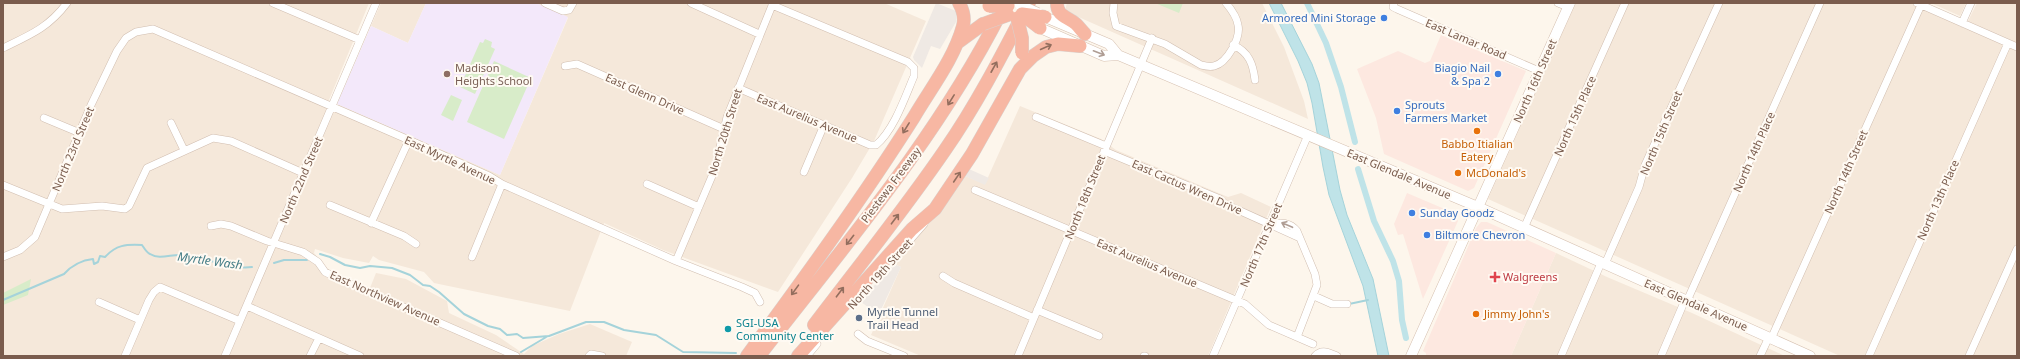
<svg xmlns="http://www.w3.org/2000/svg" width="2020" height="359" font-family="'Noto Sans',sans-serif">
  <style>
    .residential { fill: #f5e8da }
    .commercial { fill: #fde8e0 }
    .industrial { fill: #efe9e4 }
    .education { fill: #f3e8fa }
    .green { fill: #d8ecc9 }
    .water { fill: #bfe3e8; stroke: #a5d3da }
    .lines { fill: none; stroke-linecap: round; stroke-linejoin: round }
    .stream { stroke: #a5d3da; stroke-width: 2 }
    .canal { stroke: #bfe3e8; stroke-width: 6 }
    .street-casing { stroke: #d1beb0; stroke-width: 8 }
    .secondary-casing { stroke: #d6c0b0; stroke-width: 11 }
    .highway-casing { stroke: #dad1cd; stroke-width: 14 }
    .street { stroke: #fff; stroke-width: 7 }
    .secondary { stroke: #fff; stroke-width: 10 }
    .highway { stroke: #f7b7a3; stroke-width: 13 }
    .secondary-bridge-casing { stroke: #d6c0b0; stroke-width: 11; stroke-linecap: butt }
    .highway-bridge-casing { stroke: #dad1cd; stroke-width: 14; stroke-linecap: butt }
    .secondary-bridge { stroke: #fff; stroke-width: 10 }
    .highway-bridge { stroke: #f7b7a3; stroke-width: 13 }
    .oneway { stroke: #936e5e }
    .oneway2 { stroke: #af9d94 }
    .shop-dot { fill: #3f7fe0; stroke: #fffaf3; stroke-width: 1.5 }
    .education-dot { fill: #8d6e63; stroke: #fffaf3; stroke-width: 1.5 }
    .food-dot { fill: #e8710a; stroke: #fffaf3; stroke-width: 1.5 }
    .health-dot { fill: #e0444e; stroke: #fffaf3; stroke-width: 1.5 }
    .service-dot { fill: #5c6f8a; stroke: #fffaf3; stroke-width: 1.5 }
    .culture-dot { fill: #0f9aa8; stroke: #fffaf3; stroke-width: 1.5 }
    .labels { text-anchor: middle; stroke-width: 4; stroke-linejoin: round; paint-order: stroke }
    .shop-label { font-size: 11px; fill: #366cbe; stroke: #fffaf3; text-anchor: start }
    .street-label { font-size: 11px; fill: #7a5c4d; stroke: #fffaf3 }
    .education-label { font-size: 11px; fill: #785e54; stroke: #fffaf3; text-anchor: start }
    .food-label { font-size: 11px; fill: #c56008; stroke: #fffaf3; text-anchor: start }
    .health-label { font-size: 11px; fill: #be3a42; stroke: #fffaf3; text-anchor: start }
    .service-label { font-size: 11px; fill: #4e5e75; stroke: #fffaf3; text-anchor: start }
    .culture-label { font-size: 11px; fill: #0d838f; stroke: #fffaf3; text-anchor: start }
    .water-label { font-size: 12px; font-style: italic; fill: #437c86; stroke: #fffaf3 }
  </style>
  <rect width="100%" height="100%" fill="#fdf6ec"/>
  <path class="residential" d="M 3,3 L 369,3 L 329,100 L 500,175 L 568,18 L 536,3 L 884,3 L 926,21 L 874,141 L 852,178 L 778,292 L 663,250 L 604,223 L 570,311 L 434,283 L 424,272 L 379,260 L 373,256 L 369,263 L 343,258 L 315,249 L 314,253 L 328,270 L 370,288 L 376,273 L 406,279 L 447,301 L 449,313 L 496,335 L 524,354 L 532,346 L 559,334 L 590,324 L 632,342 L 626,356 L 3,356 Z
    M 381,3 L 426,3 L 408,43 L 371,26 Z
    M 1067,3 L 1262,3 L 1284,47 L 1304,101 L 1308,119 L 1065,11 Z
    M 1576,3 L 1911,3 L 1965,27 L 1977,3 L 2017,3 L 2017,356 L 1840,356 L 1488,199 Z
    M 1931,3 L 1966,3 L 1960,16 Z
    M 1020,106 L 1101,139 L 1116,150 L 1228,197 L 1241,193 L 1271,207 L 1208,356 L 921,356 L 871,335 L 901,267 L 894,264 L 927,226 L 965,176 L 985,184 Z
    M 1556,253 L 1607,277 L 1692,313 L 1785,356 L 1511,356 Z"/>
  <path class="commercial" d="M 1441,35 L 1526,71 L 1474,188 L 1468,191 L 1384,154 L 1376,118 L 1357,69 L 1398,51 L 1425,63 L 1430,61 Z
    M 1407,193 L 1454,213 L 1458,221 L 1423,299 L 1403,234 L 1398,235 L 1394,224 Z
    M 1481,222 L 1487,222 L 1556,253 L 1511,356 L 1426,356 L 1426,353 L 1423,351 L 1476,228 Z"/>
  <path class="industrial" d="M 936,3 L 956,11 L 956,22 L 940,49 L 931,46 L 922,68 L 914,60 L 913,57 Z
    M 969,169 L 989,178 L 985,185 L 965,176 Z
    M 894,264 L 901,267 L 879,314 L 873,311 L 860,301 Z"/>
  <path class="education" d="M 426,3 L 536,3 L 568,17 L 500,175 L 337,104 L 371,26 L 408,43 Z"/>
  <path class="green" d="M 1155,3 L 1183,3 L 1179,13 Z
    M 485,39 L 492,42 L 491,47 L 495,49 L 475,94 L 460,87 L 480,42 L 483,43 Z
    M 494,61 L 531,78 L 504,139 L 467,122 Z
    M 451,95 L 462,100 L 453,121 L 441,115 Z
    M 31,279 L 28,295 L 3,305 L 3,293 Z"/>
  <path class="water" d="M 1269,3 L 1281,3 L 1312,64 L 1319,83 L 1340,190 L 1347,215 L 1373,279 L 1389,356 L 1378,356 L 1363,286 L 1329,195 L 1323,167 L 1312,103 L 1307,83 L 1298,61 Z"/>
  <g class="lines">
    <path class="stream" d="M 320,254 L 330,257 L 345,265 L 360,268 L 370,266 L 392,268 L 410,275 L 423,285 L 430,286 L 439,292 L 464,314 L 488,326 L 500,329 L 507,335 L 517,334 L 523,338 L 549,336 L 586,322 L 604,322 L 624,330 L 656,335 L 683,352 L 736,353
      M 274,263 L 284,260 L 307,260
      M 3,300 L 64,274 C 71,266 82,260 93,259 L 94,264 L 98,262 L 100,256 L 105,257 C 116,245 126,244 142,245 C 144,248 147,253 150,254 C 159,260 172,254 181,255 C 205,256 228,270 252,267
      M 1349,304 L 1368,300
      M 521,352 L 548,336"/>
    <path class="canal" d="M 1307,3 L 1326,43 L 1341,87 L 1355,142
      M 1358,169 L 1374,221 L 1393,261 L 1399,281 L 1402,320 L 1406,338"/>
    <defs>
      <path id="street" d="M 273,3 L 360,40
        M 545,3 L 563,11 L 569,10 L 573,3
        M 691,3 L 759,34
        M 1114,3 L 1113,13 L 1116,26 L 1165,44 L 1201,65 C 1205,66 1210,67 1214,66 C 1227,63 1241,38 1238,25 C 1237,17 1231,9 1226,3
        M 1394,3 L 1393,7 L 1397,9 L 1539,71
        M 1558,3 L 1568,7
        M 1917,3 L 2017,47
        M 1962,23 L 1971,3
        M 1233,45 C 1249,52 1253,64 1255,80
        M 3,48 C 30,35 48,28 67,3
        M 565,66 L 577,64 L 724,129
        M 738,88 L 870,145 L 876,145 C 894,130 905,97 914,76 L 914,68 L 908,62 L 772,5
        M 1036,117 L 1106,146
        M 44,118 L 80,133
        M 171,123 L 184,150
        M 1104,151 L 1220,199 L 1225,204 L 1298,237
        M 804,172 L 824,125
        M 647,184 L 699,207
        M 3,185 L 62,209 L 102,206 L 125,209 L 129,206 L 147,168 L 213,138 L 231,141 L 303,173
        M 975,190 L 1245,304 L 1269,325 L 1313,344
        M 330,205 L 404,236 L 416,244
        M 371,223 L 409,140
        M 1270,224 C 1281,222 1290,222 1297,231 L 1315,274 L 1317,285 L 1297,337
        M 211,226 L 221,224 L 231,226 L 267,241 L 303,252 L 318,262 L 325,272 L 337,278 L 516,356
        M 1524,228 L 1625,3
        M 896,256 L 924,224
        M 3,257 L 20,250 L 35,237 L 91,105 L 117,51 L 126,38 L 136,32 L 153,29 L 409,140 L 489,176 L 502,184 L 676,261 L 742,287 L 755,293 L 760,302
        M 472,257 L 502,184
        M 676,261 L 715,169 L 727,117 L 773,3
        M 1605,264 L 1639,187 L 1645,165 L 1719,3
        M 943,276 L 954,283 L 1034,318
        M 1314,296 L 1332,304 L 1347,304
        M 1687,301 L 1820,3
        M 99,302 L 140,320
        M 247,306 L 360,356
        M 1037,310 L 1099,336
        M 858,334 L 867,341 L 904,356
        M 1771,339 L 1921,5
        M 125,356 L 149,300 L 154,292 L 160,287 L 240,321
        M 225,356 L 376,3
        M 310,356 L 319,338
        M 589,356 L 591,354 L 602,356
        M 807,356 L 817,344
        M 1018,356 L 1152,38
        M 1144,356 L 1145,356
        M 1213,356 L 1308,135
        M 1315,356 C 1322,348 1329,353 1337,356
        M 1561,356 L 1601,263
        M 1661,356 L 1685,300
        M 1760,356 L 1769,337
        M 1869,356 L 2008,43
        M 1969,356 L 2017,249"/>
      <path id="secondary" d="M 1045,17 L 1109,44 L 1118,55
        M 1040,28 L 1104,56 L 1118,55 L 1478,207 L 1810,356
        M 1411,356 L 1570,3"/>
      <path id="highway" d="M 1057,3 C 1057,17 1067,16 1076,24 C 1079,27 1082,31 1085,34
        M 957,43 L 983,24
        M 814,325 C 858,267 904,210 945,150 C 977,104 1003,53 1029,3
        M 747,356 C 805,277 862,199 914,117 C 931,88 954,59 963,26 C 965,18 963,10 959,3
        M 759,356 C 845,245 937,138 1001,12
        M 798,356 L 912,229 L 935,209 L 972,154 L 1020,69 L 1033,56 L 1046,47 L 1058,44 L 1080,46"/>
    </defs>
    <use href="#street" class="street-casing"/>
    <use href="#secondary" class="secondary-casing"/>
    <use href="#highway" class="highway-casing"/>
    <use href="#street" class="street"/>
    <use href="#secondary" class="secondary"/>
    <use href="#highway" class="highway"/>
    <defs>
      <path id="secondary-bridge" d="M 1020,5 L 1038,13"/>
      <path id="highway-bridge" d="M 989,6 L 1008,6
        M 1022,14 L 1045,17
        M 1022,14 L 1040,28
        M 1017,18 L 1022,38 L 1022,53
        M 983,24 L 1008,15"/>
    </defs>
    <use href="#secondary-bridge" class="secondary-bridge-casing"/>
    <use href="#highway-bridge" class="highway-bridge-casing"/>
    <use href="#secondary-bridge" class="secondary-bridge"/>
    <use href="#highway-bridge" class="highway-bridge"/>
  </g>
  <defs><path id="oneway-shaft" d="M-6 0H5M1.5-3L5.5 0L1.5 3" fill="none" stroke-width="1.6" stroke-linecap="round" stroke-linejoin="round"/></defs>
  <g class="oneway">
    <use href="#oneway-shaft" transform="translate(1046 47) rotate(-24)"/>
    <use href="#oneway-shaft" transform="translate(994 67) rotate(-61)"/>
    <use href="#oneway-shaft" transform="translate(951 100) rotate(122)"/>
    <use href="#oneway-shaft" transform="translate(906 128) rotate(122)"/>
    <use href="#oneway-shaft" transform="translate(957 177) rotate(-56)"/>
    <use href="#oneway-shaft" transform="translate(895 219) rotate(-53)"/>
    <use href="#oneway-shaft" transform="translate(850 240) rotate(128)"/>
    <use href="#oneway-shaft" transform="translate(795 290) rotate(126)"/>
    <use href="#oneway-shaft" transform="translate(840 292) rotate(-53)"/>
  </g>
  <g class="oneway2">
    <use href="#oneway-shaft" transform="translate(1099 53) rotate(21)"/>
    <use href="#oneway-shaft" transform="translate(1287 225) rotate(-157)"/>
  </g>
  <g class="shop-dot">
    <circle cx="1384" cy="18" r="4"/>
    <circle cx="1498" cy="74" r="4"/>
    <circle cx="1397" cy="111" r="4"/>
    <circle cx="1412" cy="213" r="4"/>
    <circle cx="1427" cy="235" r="4"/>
  </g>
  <circle class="education-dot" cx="447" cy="74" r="4"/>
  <g class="food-dot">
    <circle cx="1477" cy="131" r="4"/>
    <circle cx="1458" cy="173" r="4"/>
    <circle cx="1476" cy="314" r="4"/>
  </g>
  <path class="health-dot" d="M1493 271h4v4h4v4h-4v4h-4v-4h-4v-4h4z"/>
  <circle class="service-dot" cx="859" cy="318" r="4"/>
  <circle class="culture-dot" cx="728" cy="329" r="4"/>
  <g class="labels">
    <g class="shop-label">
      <text x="1376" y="22" text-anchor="end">Armored Mini Storage</text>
      <text x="1490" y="72" text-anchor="end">Biagio Nail<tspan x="1490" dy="13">&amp; Spa 2</tspan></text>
      <text x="1405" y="109">Sprouts<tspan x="1405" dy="13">Farmers Market</tspan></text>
      <text x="1420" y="217">Sunday Goodz</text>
      <text x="1435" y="239">Biltmore Chevron</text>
    </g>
    <g class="street-label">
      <text transform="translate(1466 39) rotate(23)" y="4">East Lamar Road</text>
      <text transform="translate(1535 81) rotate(-66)" y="4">North 16th Street</text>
      <text transform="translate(645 94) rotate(24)" y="4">East Glenn Drive</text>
      <text transform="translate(1575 116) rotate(-66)" y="4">North 15th Place</text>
      <text transform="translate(807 118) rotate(23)" y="4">East Aurelius Avenue</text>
      <text transform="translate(725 132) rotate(-73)" y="4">North 20th Street</text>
      <text transform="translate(1661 133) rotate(-67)" y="4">North 15th Street</text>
      <text transform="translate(73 149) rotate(-67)" y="4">North 23rd Street</text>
      <text transform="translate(1754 152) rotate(-66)" y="4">North 14th Place</text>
      <text transform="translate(450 160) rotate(25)" y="4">East Myrtle Avenue</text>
      <text transform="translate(1846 172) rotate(-66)" y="4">North 14th Street</text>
      <text transform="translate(1399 174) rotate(23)" y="4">East Glendale Avenue</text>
      <text transform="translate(301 180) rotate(-67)" y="4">North 22nd Street</text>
      <text transform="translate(891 185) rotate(-53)" y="4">Piestewa Freeway</text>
      <text transform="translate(1187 187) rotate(24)" y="4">East Cactus Wren Drive</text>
      <text transform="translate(1085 197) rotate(-68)" y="4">North 18th Street</text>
      <text transform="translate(1938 200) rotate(-66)" y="4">North 13th Place</text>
      <text transform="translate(1261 245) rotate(-67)" y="4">North 17th Street</text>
      <text transform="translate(1147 263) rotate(23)" y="4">East Aurelius Avenue</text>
      <text transform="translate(880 274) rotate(-48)" y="4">North 19th Street</text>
      <text transform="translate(385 298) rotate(24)" y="4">East Northview Avenue</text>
      <text transform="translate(1696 305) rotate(24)" y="4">East Glendale Avenue</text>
    </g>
    <g class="education-label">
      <text x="455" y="72">Madison<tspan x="455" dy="13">Heights School</tspan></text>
    </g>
    <g class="food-label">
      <text x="1477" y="148" text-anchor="middle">Babbo Itialian<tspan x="1477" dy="13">Eatery</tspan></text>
      <text x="1466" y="177">McDonald's</text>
      <text x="1484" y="318">Jimmy John's</text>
    </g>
    <g class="health-label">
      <text x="1503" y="281">Walgreens</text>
    </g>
    <g class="service-label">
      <text x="867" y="316">Myrtle Tunnel<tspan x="867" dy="13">Trail Head</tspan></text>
    </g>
    <g class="culture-label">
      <text x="736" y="327">SGI-USA<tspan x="736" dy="13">Community Center</tspan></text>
    </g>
    <g class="water-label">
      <text transform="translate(210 261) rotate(8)" y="4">Myrtle Wash</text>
    </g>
  </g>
  <rect width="2020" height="359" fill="none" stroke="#7a5c4d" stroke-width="8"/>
</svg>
